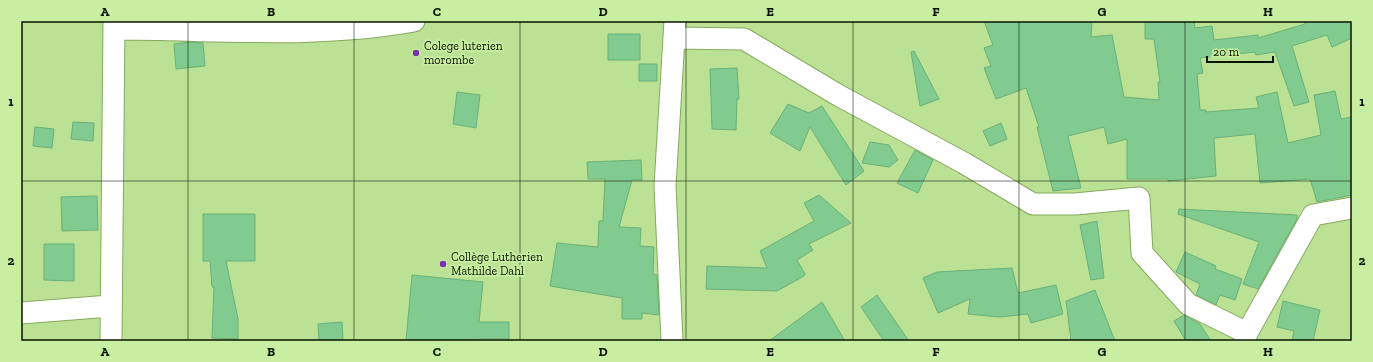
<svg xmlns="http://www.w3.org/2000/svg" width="1373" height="362" font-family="'Zilla Slab',serif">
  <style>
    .building { fill: #81ca90; stroke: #69b079 }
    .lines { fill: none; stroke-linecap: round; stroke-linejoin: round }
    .minor-casing { stroke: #85a95f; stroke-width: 23 }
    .minor { stroke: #fff; stroke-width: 21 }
    .grid { fill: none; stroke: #081400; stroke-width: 1; stroke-opacity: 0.55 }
    .poi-dot { fill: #7a33a5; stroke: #c8eea1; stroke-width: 1.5 }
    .labels { text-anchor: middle; stroke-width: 3.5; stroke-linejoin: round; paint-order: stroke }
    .poi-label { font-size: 12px; fill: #081400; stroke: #c8eea1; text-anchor: start }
    .neatline { fill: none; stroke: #081400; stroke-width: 1.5 }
    .grid-label { font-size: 13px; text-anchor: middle; font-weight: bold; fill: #081400 }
  </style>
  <rect width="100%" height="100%" fill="#bbe194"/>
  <path class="building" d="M 984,21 L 1092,21 L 1091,37 L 1112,35 L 1124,97 L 1159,100 L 1158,82 L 1160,82 L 1154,39 L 1145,39 L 1145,21 L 1194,21 L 1195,28 L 1212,26 L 1214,40 L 1258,35 L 1258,38 L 1305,24 L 1304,21 L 1352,21 L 1352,38 L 1332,47 L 1327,35 L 1292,46 L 1309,102 L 1294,106 L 1275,52 L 1256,55 L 1255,52 L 1200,58 L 1203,73 L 1197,74 L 1200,110 L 1206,110 L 1206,112 L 1259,108 L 1256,97 L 1277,92 L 1288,143 L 1321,135 L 1314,95 L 1335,91 L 1341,119 L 1352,117 L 1352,195 L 1317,202 L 1310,179 L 1260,183 L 1255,134 L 1214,138 L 1216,176 L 1168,181 L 1168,179 L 1127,179 L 1127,139 L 1108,144 L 1104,127 L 1068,136 L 1081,188 L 1053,191 L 1037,127 L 1039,127 L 1026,88 L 996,99 L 984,68 L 991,66 L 984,48 L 993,45 Z
    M 608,34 L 640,34 L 640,60 L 608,60 Z
    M 189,42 L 203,43 L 205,66 L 176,69 L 174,44 Z
    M 914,51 L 939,99 L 920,106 L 911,52 Z
    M 639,64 L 657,64 L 657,81 L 639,81 Z
    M 737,68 L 739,99 L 737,99 L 736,130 L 712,129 L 710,69 Z
    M 457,92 L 480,95 L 476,128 L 453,124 Z
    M 788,104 L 809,113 L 822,106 L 864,171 L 846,185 L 810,127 L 800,151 L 770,133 Z
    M 73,122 L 94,123 L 93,141 L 71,139 Z
    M 1001,123 L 1007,139 L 990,146 L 983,131 Z
    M 35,127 L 54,129 L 52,148 L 33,146 Z
    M 870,142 L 889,145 L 898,160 L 889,167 L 862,163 Z
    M 915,150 L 933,160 L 918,193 L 897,183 Z
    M 641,160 L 642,180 L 632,180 L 619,227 L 641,228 L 640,246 L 654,247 L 653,274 L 657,275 L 659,315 L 642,313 L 642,319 L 622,319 L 622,298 L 550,286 L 557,243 L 598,247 L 599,221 L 603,221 L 605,179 L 588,179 L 587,162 Z
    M 819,195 L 851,223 L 809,244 L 813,250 L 797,260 L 805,274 L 804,276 L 777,291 L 706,289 L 707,266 L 767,268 L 760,251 L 814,221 L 804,203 Z
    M 97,196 L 98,230 L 62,231 L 61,197 Z
    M 1179,209 L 1297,215 L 1297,219 L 1258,289 L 1243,284 L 1259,242 L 1178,214 Z
    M 203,214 L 255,214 L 255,261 L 226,261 L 238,319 L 238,339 L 212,338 L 214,287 L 212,287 L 210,261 L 203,261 Z
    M 1097,221 L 1104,278 L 1091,280 L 1080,225 Z
    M 44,244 L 74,244 L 74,281 L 44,280 Z
    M 1185,252 L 1216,266 L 1215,269 L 1242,279 L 1235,300 L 1220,295 L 1216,305 L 1196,295 L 1200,284 L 1176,272 Z
    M 1012,268 L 1018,293 L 1056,285 L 1063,314 L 1031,323 L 1028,314 L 1000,317 L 968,314 L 970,299 L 938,313 L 923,278 L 937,272 Z
    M 412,275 L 483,282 L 479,322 L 509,322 L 509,339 L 479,339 L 479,341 L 406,341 Z
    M 1095,290 L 1115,341 L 1071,341 L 1066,301 Z
    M 877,295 L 909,341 L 884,341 L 861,307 Z
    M 1283,301 L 1320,310 L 1313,341 L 1292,341 L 1294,331 L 1277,327 Z
    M 822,302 L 845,341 L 769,341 Z
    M 1184,315 L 1200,324 L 1211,341 L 1186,341 L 1174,321 Z
    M 342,322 L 343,341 L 319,341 L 318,324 Z"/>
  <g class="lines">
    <defs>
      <path id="minor" d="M 114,29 C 214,29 314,39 414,21
        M 674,38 L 744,39 L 838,95 L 964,163 L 1033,204 L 1075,204 L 1139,198 L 1142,253 L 1188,304 L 1247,333
        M 21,313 L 110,306
        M 111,341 L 114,21
        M 672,341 L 665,186 L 675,21
        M 1245,341 L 1247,333 L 1313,215 L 1352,208"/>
    </defs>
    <use href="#minor" class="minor-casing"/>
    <use href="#minor" class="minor"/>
  </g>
  <path class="grid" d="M 188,21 L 188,341M 354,21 L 354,341M 520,21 L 520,341M 686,21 L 686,341M 853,21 L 853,341M 1019,21 L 1019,341M 1185,21 L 1185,341M 21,181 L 1352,181"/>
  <g class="poi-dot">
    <circle cx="416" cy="53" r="4"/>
    <circle cx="443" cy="264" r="4"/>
  </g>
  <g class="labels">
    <g class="poi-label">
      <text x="424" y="50">Colege luterien<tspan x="424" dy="14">morombe</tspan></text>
      <text x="451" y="261">Collège Lutherien<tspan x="451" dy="14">Mathilde Dahl</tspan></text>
    </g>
  </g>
  <rect width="1373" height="362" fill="none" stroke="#c8eea1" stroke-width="44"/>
  <path d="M1207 56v6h66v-6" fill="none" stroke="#081400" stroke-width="2"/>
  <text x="1213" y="56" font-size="12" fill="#081400" stroke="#c8eea1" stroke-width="3" paint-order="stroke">20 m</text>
  <rect x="22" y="22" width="1329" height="318" class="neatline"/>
  <g class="grid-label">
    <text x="105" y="16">A</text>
    <text x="271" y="16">B</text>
    <text x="437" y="16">C</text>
    <text x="603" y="16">D</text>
    <text x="770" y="16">E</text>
    <text x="936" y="16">F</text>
    <text x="1102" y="16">G</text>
    <text x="1268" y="16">H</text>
    <text x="11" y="106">1</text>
    <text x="1362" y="106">1</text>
    <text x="11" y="265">2</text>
    <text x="1362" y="265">2</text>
    <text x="105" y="356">A</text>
    <text x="271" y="356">B</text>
    <text x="437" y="356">C</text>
    <text x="603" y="356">D</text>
    <text x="770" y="356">E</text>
    <text x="936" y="356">F</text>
    <text x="1102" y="356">G</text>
    <text x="1268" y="356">H</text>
  </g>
</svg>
